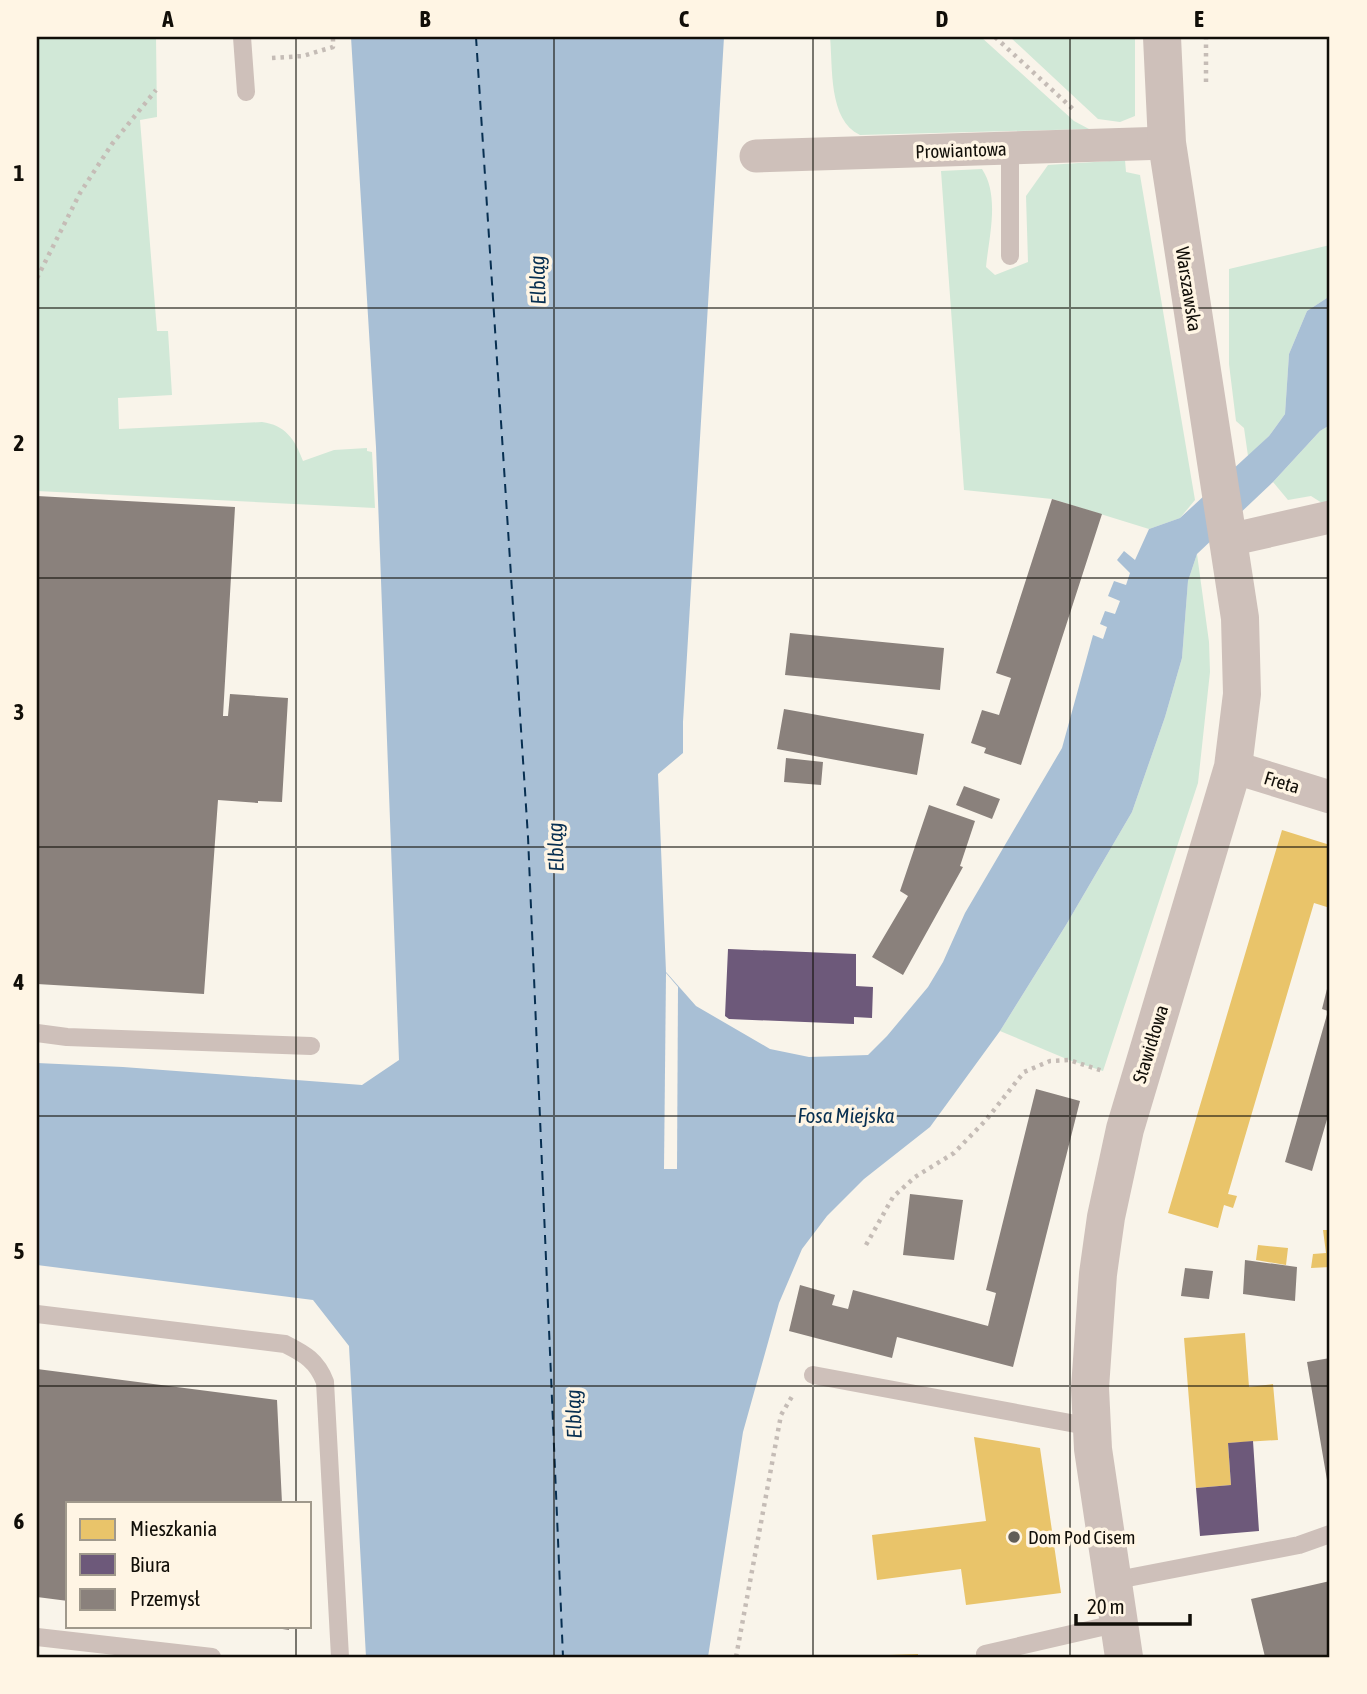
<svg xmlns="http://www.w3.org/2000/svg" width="1367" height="1694" font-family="'Asap Condensed',sans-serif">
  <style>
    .green { fill: #d1e8d7 }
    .water { fill: #a8bfd5 }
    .pier { fill: #f9f4ea }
    .homes { fill: #e9c46a }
    .offices { fill: #6d597a }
    .industry { fill: #8a817c }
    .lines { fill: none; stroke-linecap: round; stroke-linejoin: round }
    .ferry { stroke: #072f51; stroke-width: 2; stroke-dasharray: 9 7; stroke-linecap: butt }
    .path { stroke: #c5bcb6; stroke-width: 4.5; stroke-dasharray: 3.5 5; stroke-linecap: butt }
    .service { stroke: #cec0ba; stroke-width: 18 }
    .minor { stroke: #cec0ba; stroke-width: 33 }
    .tertiary { stroke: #cec0ba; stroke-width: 38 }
    .grid { fill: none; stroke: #110e08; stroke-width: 2; stroke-opacity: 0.55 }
    .poi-dot { fill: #625e57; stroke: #fff5e4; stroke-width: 2.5 }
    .labels { text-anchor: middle; stroke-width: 7; stroke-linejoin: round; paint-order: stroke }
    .street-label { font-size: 19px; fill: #110e08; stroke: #fff5e4 }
    .poi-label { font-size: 19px; fill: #110e08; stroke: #fff5e4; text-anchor: start }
    .water-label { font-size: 21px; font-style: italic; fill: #072f51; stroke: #fff5e4 }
    .neatline { fill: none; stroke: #110e08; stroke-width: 2.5 }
    .grid-label { font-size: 23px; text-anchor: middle; font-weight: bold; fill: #110e08 }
  </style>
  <rect width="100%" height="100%" fill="#f9f4ea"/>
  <path class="green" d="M 37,37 L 156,37 L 157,117 L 140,120 L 157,331 L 168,331 L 172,395 L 118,398 L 119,429 L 262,422 C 285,425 295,439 303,461 L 334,450 L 367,448 L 367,451 L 372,452 L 375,508 L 37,491 Z
    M 830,37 L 981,37 L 1074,121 L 1089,129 L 860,135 C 828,120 833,67 830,37 Z
    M 1010,37 L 1135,37 L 1135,116 L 1120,122 L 1098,119 Z
    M 1125,160 L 1126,172 L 1140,175 L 1195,500 L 1180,518 L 1149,529 L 1052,499 L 964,490 L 941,171 L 982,169 C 1000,196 989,236 986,267 L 995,275 L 1028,262 L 1026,196 L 1048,165 Z
    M 1330,245 L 1330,296 L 1307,311 L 1289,354 L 1285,414 L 1269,436 L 1248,456 L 1244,428 L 1236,421 L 1229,364 L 1229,269 Z
    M 1330,425 L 1330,502 L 1322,503 L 1311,496 L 1288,500 L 1273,482 L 1320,431 Z
    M 1197,554 L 1209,642 L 1210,672 L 1198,783 L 1103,1071 L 1069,1060 L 1000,1031 L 1066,925 L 1132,812 L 1165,717 L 1182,658 L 1188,581 Z"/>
  <path class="water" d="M 351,37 L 724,37 L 683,722 L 683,753 L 658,774 L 666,972 L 696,1006 L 770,1049 L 809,1057 L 868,1055 L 887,1036 L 928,987 L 943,962 L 965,913 L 1062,748 L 1093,635 L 1103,639 L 1107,627 L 1100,624 L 1105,611 L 1115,614 L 1120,601 L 1108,596 L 1114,581 L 1126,585 L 1130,573 L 1117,560 L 1124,551 L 1135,560 L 1149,529 L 1180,518 L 1269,436 L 1285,414 L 1289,354 L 1307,311 L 1330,296 L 1330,425 L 1320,431 L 1273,482 L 1197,554 L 1188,581 L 1182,658 L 1165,717 L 1132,812 L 1066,925 L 1000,1031 L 930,1127 L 864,1179 L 827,1216 L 802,1249 L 779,1303 L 743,1432 L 708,1657 L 366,1657 L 349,1346 L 313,1300 L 37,1265 L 37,1063 L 123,1067 L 362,1085 L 399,1060 L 376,447 Z"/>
  <path class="pier" d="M 666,973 L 678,987 L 677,1169 L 664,1169 Z"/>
  <path class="homes" d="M 1282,830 L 1330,845 L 1330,908 L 1314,903 L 1228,1194 L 1237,1196 L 1233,1208 L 1224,1205 L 1218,1228 L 1168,1213 Z
    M 1323,1230 L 1330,1230 L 1330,1267 L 1311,1268 L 1313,1254 L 1326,1253 Z
    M 1258,1245 L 1288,1248 L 1286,1265 L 1256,1260 Z
    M 1245,1333 L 1249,1387 L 1273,1384 L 1278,1440 L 1228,1443 L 1231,1485 L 1196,1488 L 1184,1338 Z
    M 974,1437 L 1040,1448 L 1061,1593 L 966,1605 L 961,1569 L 877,1580 L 872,1535 L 986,1521 Z
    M 918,1654 L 918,1657 L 889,1657 L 889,1655 Z"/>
  <path class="offices" d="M 728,949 L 856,954 L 856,986 L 873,987 L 872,1018 L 854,1017 L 854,1024 L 729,1019 L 725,1016 Z
    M 1253,1441 L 1259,1531 L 1200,1536 L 1196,1488 L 1231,1485 L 1228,1443 Z"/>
  <path class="industry" d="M 37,496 L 235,507 L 223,716 L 228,716 L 230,694 L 288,698 L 282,802 L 258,801 L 258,803 L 218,800 L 204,994 L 37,984 Z
    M 1052,499 L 1102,514 L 1021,765 L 984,753 L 986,748 L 971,743 L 982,710 L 999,715 L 1011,678 L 996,673 Z
    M 790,633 L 944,648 L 940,690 L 785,675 Z
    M 784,709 L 924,734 L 917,775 L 777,749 Z
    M 786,758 L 823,762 L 821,785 L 784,782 Z
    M 964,786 L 1000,799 L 992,819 L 956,805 Z
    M 929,805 L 975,821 L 960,866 L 963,867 L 903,975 L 872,957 L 908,896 L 900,891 Z
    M 1329,981 L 1330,1109 L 1312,1171 L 1285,1162 L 1328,1011 L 1322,1009 Z
    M 1036,1089 L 1080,1101 L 1013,1367 L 897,1337 L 892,1358 L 789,1331 L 800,1285 L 835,1295 L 832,1305 L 848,1309 L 853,1290 L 988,1326 L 996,1293 L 986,1290 Z
    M 910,1194 L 963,1200 L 954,1260 L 903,1255 Z
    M 1245,1260 L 1297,1267 L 1295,1301 L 1243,1294 Z
    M 1185,1268 L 1213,1271 L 1209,1299 L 1181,1296 Z
    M 1330,1358 L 1330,1479 L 1327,1480 L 1307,1362 Z
    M 37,1369 L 277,1400 L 282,1503 L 68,1503 L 68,1601 L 37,1597 Z
    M 1330,1581 L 1330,1657 L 1265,1657 L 1251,1599 Z
    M 269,1626 L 289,1626 L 289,1630 L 269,1627 Z"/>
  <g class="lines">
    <path class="ferry" d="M 476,37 L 528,837 L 563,1657"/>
    <path class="path" d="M 995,37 L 1074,110
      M 272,58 L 303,56 L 333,47 L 333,37
      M 1206,82 L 1206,37
      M 37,278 L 80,193 L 112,144 L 156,90
      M 866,1245 L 893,1197 L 915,1177 L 954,1153 L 986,1120 L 1024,1072 L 1050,1061 L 1069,1060 L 1103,1071
      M 736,1657 L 781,1415 L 794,1393"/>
    <path class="service" d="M 242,37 L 246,92
      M 1010,256 L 1010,148
      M 37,1033 L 67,1037 L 311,1046
      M 37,1314 L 285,1344 C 305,1354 317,1361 325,1382 L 340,1657
      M 813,1375 L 1092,1427
      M 1112,1581 L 1299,1545 L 1330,1534
      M 37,1637 L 212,1657
      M 985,1654 L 1119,1623"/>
    <path class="minor" d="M 756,156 L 1167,143
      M 1229,540 L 1330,517
      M 1233,767 L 1330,797"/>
    <path class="tertiary" d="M 1124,1657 L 1093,1449 L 1090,1388 L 1098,1274 L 1106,1217 L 1125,1129 L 1233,767 L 1242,694 L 1240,618 L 1167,143 L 1162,37"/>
  </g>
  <path class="grid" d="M 296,37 L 296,1503M 554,37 L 554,1657M 813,37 L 813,1657M 1070,37 L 1070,1657M 37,308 L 1330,308M 37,578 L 1330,578M 37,847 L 1330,847M 37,1116 L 1330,1116M 37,1386 L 1330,1386M 296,1626 L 296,1657"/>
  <circle class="poi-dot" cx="1014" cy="1537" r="7"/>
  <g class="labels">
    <g class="street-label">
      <text transform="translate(961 150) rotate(-2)" y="7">Prowiantowa</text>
      <text transform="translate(1189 289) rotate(81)" y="7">Warszawska</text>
      <text transform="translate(1282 782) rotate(17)" y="7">Freta</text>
      <text transform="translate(1150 1044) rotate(-73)" y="7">Stawidłowa</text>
    </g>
    <g class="poi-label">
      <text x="1028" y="1544">Dom Pod Cisem</text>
    </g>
    <g class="water-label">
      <text transform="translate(538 280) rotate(-92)" y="7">Elbląg</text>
      <text transform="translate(556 847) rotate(-92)" y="7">Elbląg</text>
      <text x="846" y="1123">Fosa Miejska</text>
      <text transform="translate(574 1414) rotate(-92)" y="7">Elbląg</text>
    </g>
  </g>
  <rect width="1367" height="1694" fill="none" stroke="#fff5e4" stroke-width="77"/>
  <rect x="66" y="1502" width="245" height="126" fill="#fff5e4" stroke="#a0998c" stroke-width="2"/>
  <rect x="80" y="1519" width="35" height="21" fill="#e9c46a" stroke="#a0998c" stroke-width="2"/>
  <text x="130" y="1536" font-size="21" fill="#110e08">Mieszkania</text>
  <rect x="80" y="1554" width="35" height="21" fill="#6d597a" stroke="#a0998c" stroke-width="2"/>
  <text x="130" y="1572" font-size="21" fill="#110e08">Biura</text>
  <rect x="80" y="1589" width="35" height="21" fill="#8a817c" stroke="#a0998c" stroke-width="2"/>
  <text x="130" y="1606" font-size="21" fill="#110e08">Przemysł</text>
  <path d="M1076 1614v10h114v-10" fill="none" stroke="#110e08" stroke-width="3.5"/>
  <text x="1087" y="1614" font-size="21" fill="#110e08" stroke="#fff5e4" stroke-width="5" paint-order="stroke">20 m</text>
  <rect x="38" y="38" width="1290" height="1618" class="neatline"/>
  <g class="grid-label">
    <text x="168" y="27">A</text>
    <text x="425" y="27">B</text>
    <text x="684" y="27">C</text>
    <text x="942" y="27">D</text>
    <text x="1199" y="27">E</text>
    <text x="19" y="181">1</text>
    <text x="19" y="451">2</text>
    <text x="19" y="720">3</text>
    <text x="19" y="990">4</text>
    <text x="19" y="1259">5</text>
    <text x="19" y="1529">6</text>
  </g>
</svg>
